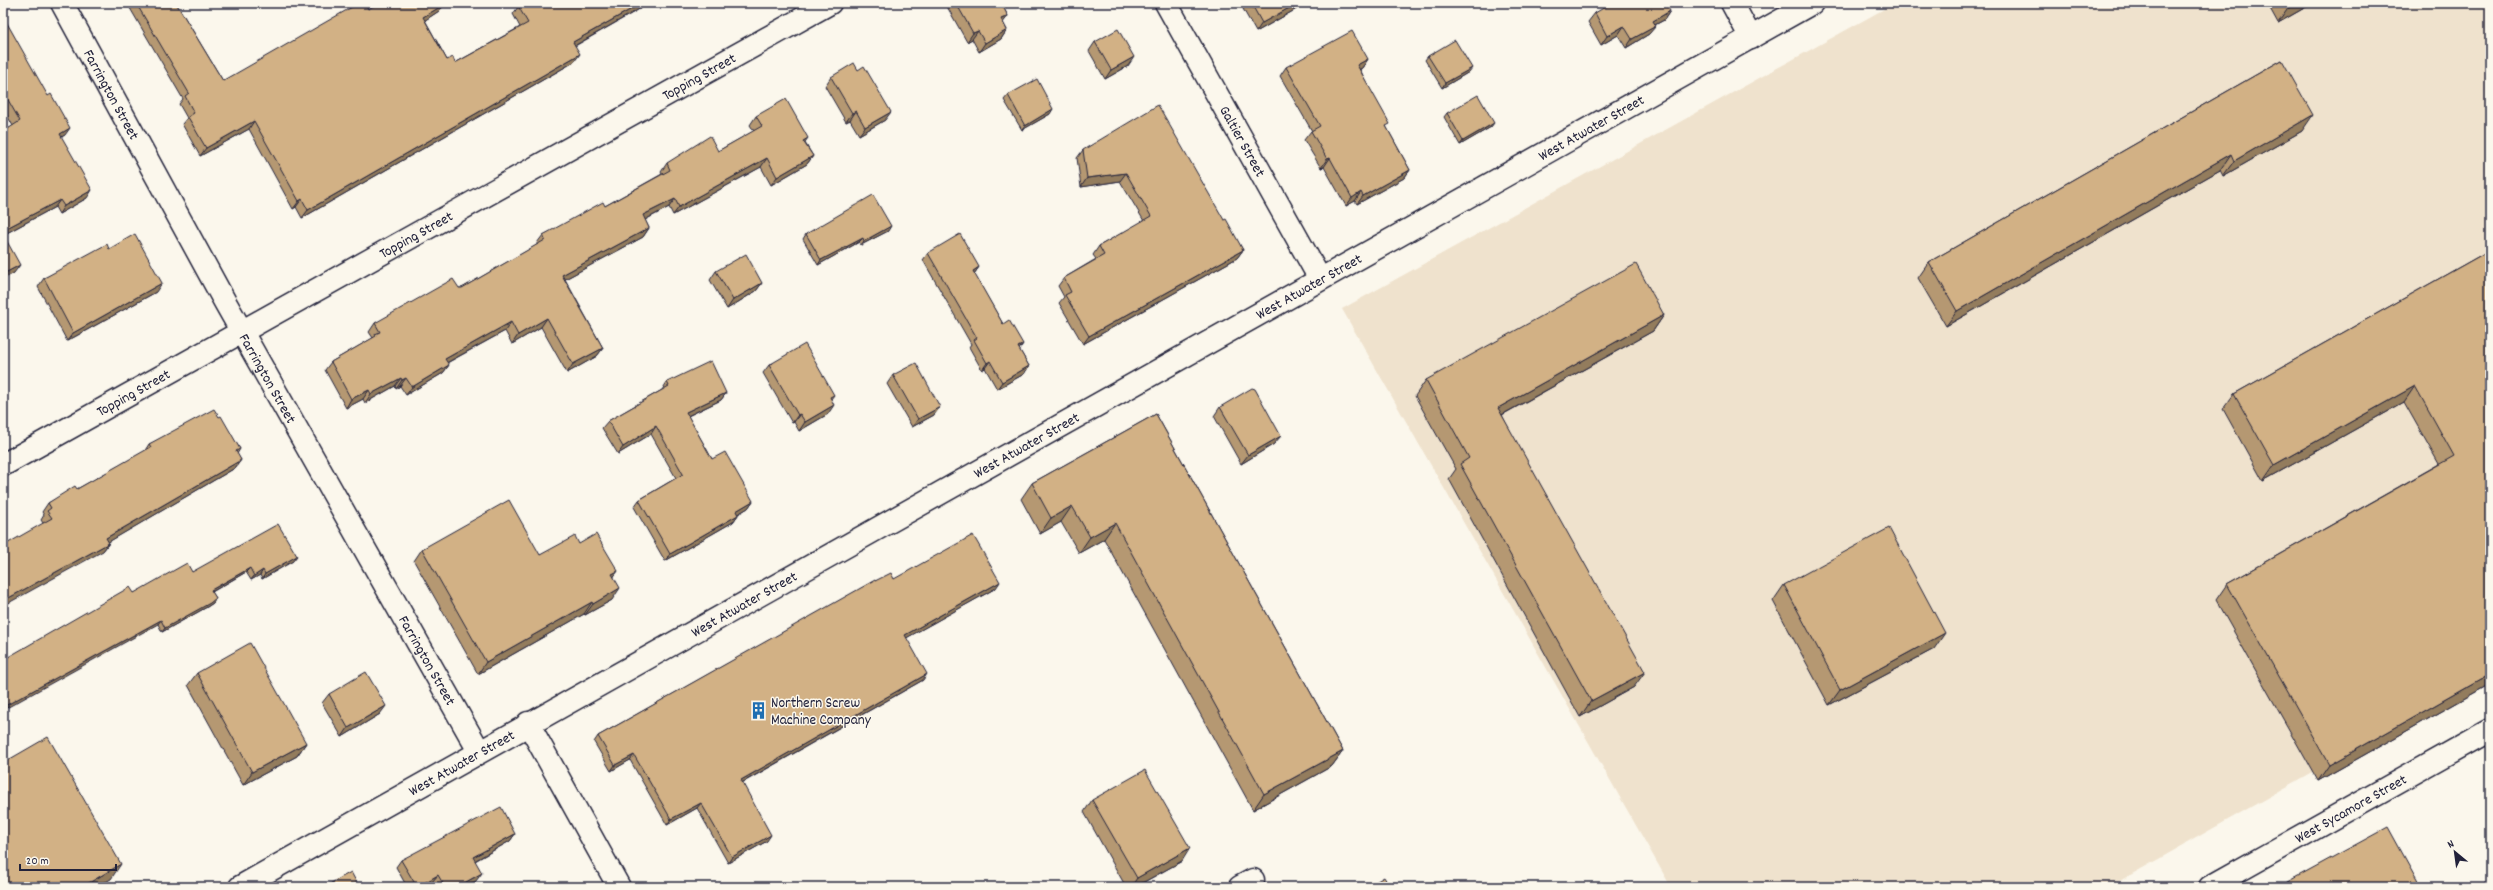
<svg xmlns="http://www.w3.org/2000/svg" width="2493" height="890" font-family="Dekko,sans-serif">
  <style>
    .built { fill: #efe2cd }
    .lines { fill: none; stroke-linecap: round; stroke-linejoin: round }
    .street-casing { stroke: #22223b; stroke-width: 25 }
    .street { stroke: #fbf7ec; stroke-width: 22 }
    .wall { fill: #b59872; stroke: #22223b }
    .shaded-wall { fill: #937c5d; stroke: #22223b }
    .building { fill: #d2b185; stroke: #22223b }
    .labels { text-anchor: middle; stroke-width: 3; stroke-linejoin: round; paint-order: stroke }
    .street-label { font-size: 15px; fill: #22223b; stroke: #fbf7ec }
    .poi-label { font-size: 15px; fill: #22223b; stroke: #fbf7ec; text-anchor: start }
  </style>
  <rect width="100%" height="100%" fill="#fbf7ec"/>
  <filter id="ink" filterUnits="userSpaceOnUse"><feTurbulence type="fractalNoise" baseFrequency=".025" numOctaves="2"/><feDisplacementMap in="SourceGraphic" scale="8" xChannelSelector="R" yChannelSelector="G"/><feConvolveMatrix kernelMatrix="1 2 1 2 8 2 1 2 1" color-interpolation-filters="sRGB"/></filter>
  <g filter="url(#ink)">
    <path class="built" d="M 1895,3 L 2490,3 L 2490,672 L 2109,887 L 1671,887 L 1342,309 Z"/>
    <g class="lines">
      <defs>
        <g id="street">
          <path id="s1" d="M 62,3 L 225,302 L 479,751"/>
          <path id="s2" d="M 1166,3 L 1320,279"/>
          <path d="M 1732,3 L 1751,38"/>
          <path id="s3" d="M 3,465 L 830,3"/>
          <path d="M 528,723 L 619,887"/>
          <path id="s4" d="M 240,887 L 1812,3"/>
          <path d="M 1240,887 L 1253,880"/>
          <path id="s5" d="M 2210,887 L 2490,730"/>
        </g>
      </defs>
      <use href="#street" class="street-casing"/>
      <use href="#street" class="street"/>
    </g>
    <path class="wall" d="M 127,3 L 176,3 L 223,81 L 368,9 L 445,4 L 439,11 L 425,20 L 447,60 L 455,63 L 520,27 L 513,14 L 518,7 L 516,3 L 650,3 L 575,46 L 574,62 L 302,218 L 296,207 L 293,209 L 249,129 L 200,156 L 182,124 L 187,118 L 179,104 L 183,99 Z
      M 945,3 L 1001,3 L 1008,16 L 1003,22 L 1007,30 L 1001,39 L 979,52 L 972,39 L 967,42 Z
      M 1248,3 L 1307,3 L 1256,32 L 1243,9 Z
      M 2267,3 L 2313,3 L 2278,23 Z
      M 1670,11 L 1664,20 L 1655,25 L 1649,34 L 1626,48 L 1618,35 L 1601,45 L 1588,22 L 1595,13 Z
      M 3,16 L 65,135 L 61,137 L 87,198 L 59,214 L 55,207 L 3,235 L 14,273 L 3,279 L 3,132 L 13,126 L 3,108 Z
      M 1095,42 L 1128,66 L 1105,79 L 1089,51 Z
      M 1428,56 L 1469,72 L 1442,88 L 1425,60 Z
      M 1368,59 L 1362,68 L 1360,69 L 1387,128 L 1410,170 L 1404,178 L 1357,204 L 1355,201 L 1346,206 L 1324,167 L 1321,168 L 1304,140 L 1311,131 L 1312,131 L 1280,76 L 1286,67 Z
      M 2282,60 L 2302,131 L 2223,176 L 2220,170 L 1946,326 L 1918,278 L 1929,262 Z
      M 831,77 L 885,120 L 859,135 L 850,120 L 846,122 L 825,86 Z
      M 1008,95 L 1050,114 L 1022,130 L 1004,100 Z
      M 1447,113 L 1491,127 L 1460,145 L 1444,117 Z
      M 756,116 L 805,143 L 813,156 L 807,164 L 771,185 L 761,167 L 673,215 L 669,207 L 645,220 L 649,228 L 643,237 L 565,279 L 603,348 L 597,356 L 567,373 L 541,327 L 512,344 L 505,331 L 447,363 L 449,365 L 443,373 L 406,395 L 400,386 L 396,389 L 395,386 L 365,403 L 363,399 L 346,408 L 325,370 L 331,362 L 373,338 L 369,332 L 375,323 L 459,288 L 462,288 L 537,245 L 537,243 L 543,235 L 605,206 L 662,174 L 661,172 L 667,163 L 718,151 L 754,131 L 750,125 Z
      M 1083,150 L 1224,220 L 1243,250 L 1237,258 L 1083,344 L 1059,303 L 1064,297 L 1058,286 L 1064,278 L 1096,259 L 1093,255 L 1099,246 L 1144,221 L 1120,181 L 1081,187 L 1077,158 Z
      M 888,231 L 861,245 L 859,242 L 818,265 L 803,239 L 806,234 Z
      M 109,249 L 156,292 L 67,341 L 38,287 L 44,278 Z
      M 2490,250 L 2490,684 L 2318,781 L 2216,600 L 2227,584 L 2439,464 L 2404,402 L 2263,481 L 2223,409 L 2234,394 Z
      M 928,253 L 979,267 L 974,274 L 1003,324 L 1023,344 L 1019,349 L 1029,366 L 1024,374 L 997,389 L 985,368 L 982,370 L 969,347 L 971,344 L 923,260 Z
      M 716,271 L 762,283 L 756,291 L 727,309 L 710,280 Z
      M 1664,315 L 1653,331 L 1502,415 L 1634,687 L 1580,717 L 1449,479 L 1456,469 L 1415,396 L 1426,380 Z
      M 769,365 L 834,395 L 831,399 L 828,414 L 799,431 L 794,422 L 792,423 L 763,373 Z
      M 893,375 L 934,415 L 912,427 L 887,384 Z
      M 667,382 L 726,393 L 721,400 L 688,416 L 712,459 L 753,501 L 748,508 L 738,514 L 738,515 L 733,522 L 665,561 L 634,507 L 639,500 L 676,478 L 651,434 L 618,454 L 602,428 L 608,421 L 662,390 Z
      M 1220,407 L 1274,444 L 1241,464 L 1214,416 Z
      M 1156,414 L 1343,751 L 1332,766 L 1253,810 L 1104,539 L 1079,553 L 1061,522 L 1040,534 L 1021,499 L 1032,483 Z
      M 219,417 L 240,449 L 237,454 L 241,460 L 235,468 L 108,542 L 109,543 L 103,551 L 43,523 L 41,520 L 44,515 L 42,512 L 48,503 L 77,489 L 144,452 L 149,444 Z
      M 579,544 L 618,571 L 614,576 L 612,600 L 585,615 L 584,614 L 478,674 L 414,561 L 422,549 L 540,555 Z
      M 293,561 L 262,579 L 260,575 L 251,580 L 246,572 L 212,592 L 216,598 L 213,603 L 207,607 L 162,632 L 158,624 L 134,593 L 192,572 Z
      M 894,579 L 996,588 L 906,638 L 923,680 L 742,783 L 767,841 L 728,863 L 697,808 L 667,825 L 630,760 L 611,771 L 594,742 L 598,736 L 875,581 Z
      M 1784,585 L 1934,649 L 1829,705 L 1773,601 Z
      M 197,673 L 306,743 L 297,756 L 243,785 L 188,685 Z
      M 329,694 L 380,714 L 342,737 L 322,703 Z
      M 1092,800 L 1182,861 L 1135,887 L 1126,887 L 1084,812 Z
      M 515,834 L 510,841 L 475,861 L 476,881 L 465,887 L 435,887 L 432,882 L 424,887 L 407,887 L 396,867 L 401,860 Z"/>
    <path class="shaded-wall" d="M 642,3 L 650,3 L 567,50 L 573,42 Z
      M 1298,3 L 1307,3 L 1256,32 L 1262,23 Z
      M 2296,3 L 2313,3 L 2278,23 L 2289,7 Z
      M 445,4 L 439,11 L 418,25 L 423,17 Z
      M 1670,11 L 1664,20 L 1647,29 L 1653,21 Z
      M 1008,16 L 1002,24 L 1001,19 Z
      M 1624,26 L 1618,35 L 1601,45 L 1607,36 Z
      M 1656,26 L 1649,34 L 1626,48 L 1632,39 Z
      M 1007,30 L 1001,39 L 979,52 L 985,43 Z
      M 978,31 L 972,39 L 967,42 L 973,33 Z
      M 580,54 L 574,62 L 302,218 L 308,210 Z
      M 1134,57 L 1128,66 L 1105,79 L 1111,70 Z
      M 1368,59 L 1362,68 L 1351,74 L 1357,65 Z
      M 1472,68 L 1469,72 L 1442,88 L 1445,83 Z
      M 1053,109 L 1050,114 L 1022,130 L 1025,126 Z
      M 856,111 L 850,120 L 846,122 L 852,113 Z
      M 891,112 L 885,120 L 859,135 L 865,127 Z
      M 2313,115 L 2302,131 L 2223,176 L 2234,161 Z
      M 254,121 L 249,129 L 200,156 L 206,148 Z
      M 1494,123 L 1491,127 L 1460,145 L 1463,141 Z
      M 70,128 L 65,135 L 54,141 L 60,134 Z
      M 808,138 L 802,146 L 803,141 Z
      M 2231,154 L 2220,170 L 1946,326 L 1957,311 Z
      M 813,156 L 807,164 L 771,185 L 777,177 Z
      M 767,158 L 761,167 L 673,215 L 679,207 Z
      M 1330,158 L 1324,167 L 1321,168 L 1327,159 Z
      M 1410,170 L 1404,178 L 1357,204 L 1363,196 Z
      M 1126,173 L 1120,181 L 1081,187 L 1087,178 Z
      M 92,190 L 87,198 L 59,214 L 64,206 Z
      M 1361,192 L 1355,201 L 1346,206 L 1352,198 Z
      M 302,199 L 296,207 L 293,209 L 299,201 Z
      M 675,199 L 669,207 L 637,224 L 643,215 Z
      M 60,200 L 55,207 L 3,235 L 3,230 Z
      M 891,226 L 888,231 L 861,245 L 864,241 Z
      M 649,228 L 643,237 L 556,284 L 562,275 Z
      M 863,238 L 859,242 L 818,265 L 821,260 Z
      M 1243,250 L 1237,258 L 1083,344 L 1089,336 Z
      M 20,265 L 14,273 L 3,279 L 3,274 Z
      M 979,267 L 974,274 L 973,271 Z
      M 162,283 L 156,292 L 67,341 L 73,333 Z
      M 762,283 L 756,291 L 727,309 L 733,300 Z
      M 1664,315 L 1653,331 L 1487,423 L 1498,408 Z
      M 547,318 L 541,327 L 512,344 L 518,335 Z
      M 511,322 L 505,331 L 439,367 L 445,359 Z
      M 1023,344 L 1018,351 L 1018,347 Z
      M 603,348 L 597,356 L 567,373 L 573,364 Z
      M 990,361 L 985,368 L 982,370 L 987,363 Z
      M 449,365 L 443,373 L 406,395 L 412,387 Z
      M 1029,366 L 1024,374 L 997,389 L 1002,382 Z
      M 401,378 L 395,386 L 365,403 L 371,394 Z
      M 406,378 L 400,386 L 396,389 L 402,380 Z
      M 2415,386 L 2404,402 L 2263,481 L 2274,465 Z
      M 369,390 L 363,399 L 346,408 L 351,399 Z
      M 726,393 L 721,400 L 681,419 L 686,412 Z
      M 834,405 L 828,414 L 799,431 L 805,422 Z
      M 940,407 L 934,415 L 912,427 L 918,419 Z
      M 800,414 L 794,422 L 792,423 L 798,415 Z
      M 656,426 L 651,434 L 618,454 L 623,447 Z
      M 1281,436 L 1274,444 L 1241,464 L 1248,455 Z
      M 241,460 L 235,468 L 100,547 L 106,538 Z
      M 753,501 L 748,508 L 731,518 L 736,511 Z
      M 1072,506 L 1061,522 L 1040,534 L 1051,518 Z
      M 738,515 L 733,522 L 665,561 L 670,554 Z
      M 1115,523 L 1104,539 L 1079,553 L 1090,537 Z
      M 109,543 L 103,551 L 3,606 L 3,601 Z
      M 297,556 L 293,561 L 262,579 L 265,574 Z
      M 250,568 L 246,572 L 208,594 L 211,590 Z
      M 263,570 L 260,575 L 251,580 L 254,576 Z
      M 618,571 L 609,583 L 612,574 Z
      M 1000,582 L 996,588 L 901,641 L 905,635 Z
      M 620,588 L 612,600 L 585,615 L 593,604 Z
      M 216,598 L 213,603 L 207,607 L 162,632 L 165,628 Z
      M 592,602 L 584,614 L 478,674 L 486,662 Z
      M 161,620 L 158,624 L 3,710 L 3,707 Z
      M 1945,633 L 1934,649 L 1829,705 L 1840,690 Z
      M 1645,672 L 1634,687 L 1580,717 L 1591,701 Z
      M 927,674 L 923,680 L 736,786 L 741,780 Z
      M 2490,674 L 2490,684 L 2318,781 L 2329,765 Z
      M 386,706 L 380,714 L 342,737 L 348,728 Z
      M 306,743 L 297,756 L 243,785 L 252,772 Z
      M 1343,751 L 1332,766 L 1253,810 L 1264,794 Z
      M 634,755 L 630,760 L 611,771 L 615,765 Z
      M 701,803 L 697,808 L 667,825 L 671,819 Z
      M 515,834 L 510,841 L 467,865 L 473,857 Z
      M 771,835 L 767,841 L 728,863 L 732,857 Z
      M 1190,848 L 1182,861 L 1135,887 L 1131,887 L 1137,878 Z
      M 121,864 L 111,879 L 97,887 L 82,887 Z
      M 482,873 L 476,881 L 465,887 L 457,887 Z
      M 438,875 L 432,882 L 424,887 L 417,887 Z"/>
    <path class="building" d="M 136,3 L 176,3 L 223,81 L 359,3 L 365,3 L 368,9 L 379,3 L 444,3 L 445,4 L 423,17 L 447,60 L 453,57 L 455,63 L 528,23 L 518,6 L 524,3 L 642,3 L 573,42 L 580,54 L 308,210 L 302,199 L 299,201 L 254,121 L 206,148 L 188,117 L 194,113 L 185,96 L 189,93 Z
      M 956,3 L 1001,3 L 1008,16 L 1001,19 L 1007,30 L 985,43 L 978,31 L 973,33 Z
      M 1251,3 L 1298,3 L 1262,23 Z
      M 1612,3 L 1665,3 L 1670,11 L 1653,21 L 1656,26 L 1632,39 L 1624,26 L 1607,36 L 1595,13 Z
      M 2287,3 L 2296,3 L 2289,7 Z
      M 3,16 L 48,96 L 51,94 L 70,128 L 60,134 L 92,190 L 64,206 L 60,200 L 3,230 L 3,132 L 20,121 L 3,91 Z
      M 1118,29 L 1134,57 L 1111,70 L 1095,42 Z
      M 1352,31 L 1368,59 L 1357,65 L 1390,124 L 1386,126 L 1410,170 L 1363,196 L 1361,192 L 1352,198 L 1330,158 L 1327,159 L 1311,131 L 1320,126 L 1286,67 Z
      M 1455,40 L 1472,68 L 1445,83 L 1428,56 Z
      M 2282,60 L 2313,115 L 2234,161 L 2231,154 L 1957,311 L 1929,262 Z
      M 854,63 L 858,70 L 864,66 L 891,112 L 865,127 L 856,111 L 852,113 L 831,77 Z
      M 1037,79 L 1053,109 L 1025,126 L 1008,95 Z
      M 1478,95 L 1494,123 L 1463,141 L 1447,113 Z
      M 786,99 L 808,138 L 803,141 L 813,156 L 777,177 L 767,158 L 679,207 L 675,199 L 643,215 L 649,228 L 562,275 L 603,348 L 573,364 L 547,318 L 518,335 L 511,322 L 445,359 L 449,365 L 412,387 L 406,378 L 402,380 L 401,378 L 371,394 L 369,390 L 351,399 L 331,362 L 376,336 L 375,334 L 380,332 L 375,323 L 453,279 L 459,288 L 462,288 L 545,240 L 543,235 L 603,202 L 605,206 L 670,170 L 667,163 L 710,136 L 718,151 L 762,126 L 756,116 Z
      M 1158,105 L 1224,220 L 1226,219 L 1243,250 L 1089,336 L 1065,295 L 1071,292 L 1064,278 L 1104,255 L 1099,246 L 1151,216 L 1126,173 L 1087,178 L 1083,150 Z
      M 873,195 L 891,226 L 864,241 L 863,238 L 821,260 L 806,234 Z
      M 3,234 L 20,265 L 3,274 Z
      M 135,234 L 162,283 L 73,333 L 44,278 L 107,244 L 109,249 Z
      M 960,234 L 979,267 L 973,271 L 1003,324 L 1009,320 L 1023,344 L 1018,347 L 1029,366 L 1002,382 L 990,361 L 987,363 L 974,340 L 977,338 L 928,253 Z
      M 2490,250 L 2490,674 L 2329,765 L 2227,584 L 2454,456 L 2415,386 L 2274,465 L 2234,394 Z
      M 746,254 L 762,283 L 733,300 L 716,271 Z
      M 1636,264 L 1664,315 L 1498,408 L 1645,672 L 1591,701 L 1460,464 L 1469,458 L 1426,380 Z
      M 805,344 L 834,395 L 830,397 L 834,405 L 805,422 L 800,414 L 798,415 L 769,365 Z
      M 711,361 L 726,393 L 686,412 L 712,459 L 725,452 L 753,501 L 736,511 L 738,515 L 670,554 L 639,500 L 683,474 L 656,426 L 623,447 L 608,421 L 669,386 L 667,382 Z
      M 916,363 L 940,407 L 918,419 L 893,375 Z
      M 1252,388 L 1255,389 L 1281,436 L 1248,455 L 1220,407 Z
      M 214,409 L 219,417 L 221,416 L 240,449 L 236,451 L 241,460 L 106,538 L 109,543 L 3,601 L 3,546 L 52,518 L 47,511 L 51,508 L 48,503 L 75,486 L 77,489 L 151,447 L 149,444 Z
      M 1156,414 L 1343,751 L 1264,794 L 1115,523 L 1090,537 L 1072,506 L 1051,518 L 1032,483 Z
      M 509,500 L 540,555 L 575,536 L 579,544 L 596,534 L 618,571 L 612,574 L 620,588 L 593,604 L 592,602 L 486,662 L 422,549 Z
      M 278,524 L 297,556 L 265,574 L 263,570 L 254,576 L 250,568 L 211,590 L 216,598 L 210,603 L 165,628 L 161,620 L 3,707 L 3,660 L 130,587 L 134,593 L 187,563 L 192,572 Z
      M 1889,528 L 1945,633 L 1840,690 L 1784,585 Z
      M 973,535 L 1000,582 L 905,635 L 927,674 L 741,780 L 771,835 L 732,857 L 701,803 L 671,819 L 634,755 L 615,765 L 598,736 L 875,580 L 875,581 L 891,573 L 894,579 Z
      M 250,643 L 306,743 L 252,772 L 197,673 Z
      M 366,672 L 386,706 L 348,728 L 329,694 Z
      M 48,737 L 121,864 L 82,887 L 3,887 L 3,763 Z
      M 1145,770 L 1190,848 L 1137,878 L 1092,800 Z
      M 501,807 L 515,834 L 473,857 L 482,873 L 457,887 L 445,887 L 438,875 L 417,887 L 401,860 Z
      M 2388,827 L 2421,887 L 2278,887 Z
      M 351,872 L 359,887 L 324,887 Z
      M 1384,877 L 1390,887 L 1367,887 Z"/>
  </g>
  <defs>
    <symbol id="building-bare" viewBox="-9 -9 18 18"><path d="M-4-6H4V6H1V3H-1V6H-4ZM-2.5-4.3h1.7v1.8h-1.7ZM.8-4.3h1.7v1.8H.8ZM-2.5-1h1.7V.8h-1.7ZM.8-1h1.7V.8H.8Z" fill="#1f6fb2" stroke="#fbf7ec" stroke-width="2.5" paint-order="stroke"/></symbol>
  </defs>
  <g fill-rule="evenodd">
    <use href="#building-bare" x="746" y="698" width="25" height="25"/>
  </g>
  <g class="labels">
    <g class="street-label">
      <text dy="5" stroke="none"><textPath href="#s3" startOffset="797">Topping Street</textPath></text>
      <text dy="5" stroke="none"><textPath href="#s1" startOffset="104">Farrington Street</textPath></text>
      <text dy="5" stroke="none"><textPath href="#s4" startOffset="1550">West Atwater Street</textPath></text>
      <text dy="5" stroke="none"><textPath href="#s2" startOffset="158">Galtier Street</textPath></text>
      <text dy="5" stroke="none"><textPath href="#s3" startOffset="473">Topping Street</textPath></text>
      <text dy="5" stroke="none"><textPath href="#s4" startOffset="1226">West Atwater Street</textPath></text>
      <text dy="5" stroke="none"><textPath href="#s1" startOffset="428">Farrington Street</textPath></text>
      <text dy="5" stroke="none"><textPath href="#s3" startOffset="149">Topping Street</textPath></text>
      <text dy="5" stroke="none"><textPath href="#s4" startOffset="902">West Atwater Street</textPath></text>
      <text dy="5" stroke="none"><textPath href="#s4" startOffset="578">West Atwater Street</textPath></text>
      <text dy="5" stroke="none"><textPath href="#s1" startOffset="752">Farrington Street</textPath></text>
      <text dy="5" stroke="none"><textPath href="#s4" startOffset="254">West Atwater Street</textPath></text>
      <text dy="5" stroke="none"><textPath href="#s5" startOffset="161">West Sycamore Street</textPath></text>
    </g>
    <g class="poi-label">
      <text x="771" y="707">Northern Screw<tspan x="771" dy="17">Machine Company</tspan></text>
    </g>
  </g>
  <rect width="2493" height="890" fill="none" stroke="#fbf7ec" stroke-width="16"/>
  <rect x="8" y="8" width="2477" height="874" fill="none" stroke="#22223b" stroke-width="1.5" filter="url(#ink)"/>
  <g transform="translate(2455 852) rotate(331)" stroke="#fbf7ec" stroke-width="3" paint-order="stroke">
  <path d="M0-3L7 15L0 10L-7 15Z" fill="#22223b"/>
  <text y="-6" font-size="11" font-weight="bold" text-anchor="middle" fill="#22223b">N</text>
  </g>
  <path d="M20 864v6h96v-6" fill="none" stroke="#22223b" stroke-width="2"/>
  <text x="26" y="864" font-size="12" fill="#22223b" stroke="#fbf7ec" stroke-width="3" paint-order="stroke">20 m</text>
</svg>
